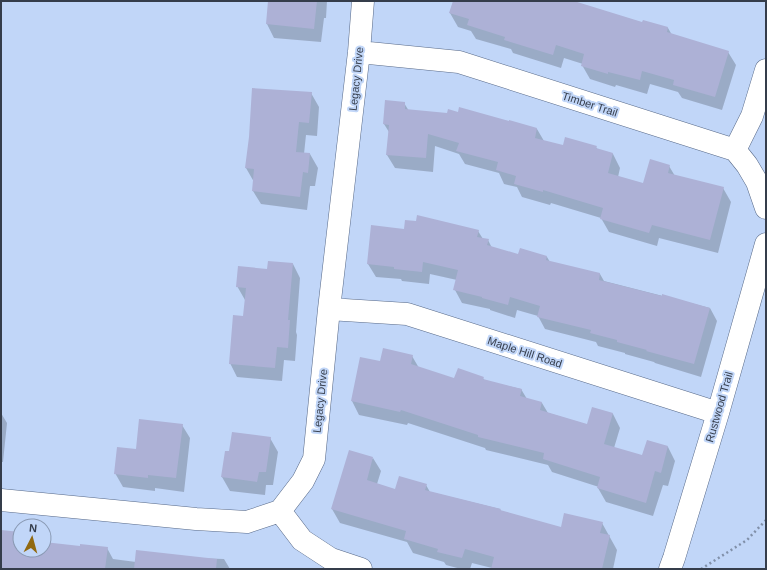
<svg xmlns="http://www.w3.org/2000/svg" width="767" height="570" font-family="Helvetica,sans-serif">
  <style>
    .shadow { fill: #0003 }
    .building { fill: #adb1d6 }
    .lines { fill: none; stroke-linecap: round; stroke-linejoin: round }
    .minor-casing { stroke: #576988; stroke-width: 23 }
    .path { stroke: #8190a9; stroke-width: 2.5; stroke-dasharray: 2 3; stroke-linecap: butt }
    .minor { stroke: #fff; stroke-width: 22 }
    .labels { text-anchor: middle; stroke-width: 4; stroke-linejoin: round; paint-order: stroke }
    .street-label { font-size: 11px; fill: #353d4b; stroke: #c1d6f8 }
  </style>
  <rect width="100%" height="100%" fill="#c1d6f8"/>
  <path class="shadow" d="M 269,1 L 327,1 L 326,18 L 324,18 L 321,42 L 274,38 L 267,24 Z
    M 454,1 L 571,1 L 643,23 L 668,28 L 672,35 L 728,52 L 736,65 L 722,110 L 682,98 L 678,92 L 650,84 L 647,94 L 616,85 L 615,87 L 590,79 L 582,65 L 583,64 L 564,58 L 561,68 L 513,53 L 511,49 L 476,39 L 471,31 L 458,27 L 450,13 Z
    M 311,93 L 319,107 L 317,136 L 306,135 L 304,154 L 310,154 L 318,168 L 315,186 L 310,186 L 307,210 L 261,204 L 253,191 L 254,182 L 246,168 Z
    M 404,103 L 409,111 L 537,129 L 544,141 L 563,147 L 596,147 L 598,150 L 613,154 L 620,168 L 618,177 L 644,185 L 669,166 L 675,176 L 723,188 L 731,202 L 718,253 L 659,238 L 657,246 L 609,232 L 601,218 L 551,203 L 550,205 L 522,197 L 517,187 L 504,184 L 499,173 L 465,164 L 459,154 L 435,146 L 433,172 L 395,168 L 387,155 L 389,132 L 384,124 Z
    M 404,230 L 478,231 L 483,239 L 488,240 L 492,248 L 519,255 L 521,249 L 547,257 L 550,262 L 600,274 L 604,281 L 710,308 L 717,321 L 701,377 L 655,363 L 654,362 L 625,354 L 625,353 L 598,346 L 596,342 L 545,329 L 538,316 L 517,310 L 515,318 L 490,310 L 490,309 L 462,303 L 455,290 L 457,280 L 430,274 L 429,284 L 402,281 L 401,279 L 376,277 L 368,264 Z
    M 293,264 L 300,278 L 296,332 L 297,335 L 295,361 L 284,360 L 282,381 L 237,377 L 230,363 L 244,317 L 246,300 L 245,300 L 237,286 L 268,270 Z
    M 412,356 L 419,368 L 455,380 L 483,378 L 485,381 L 521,389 L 527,399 L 542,403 L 548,413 L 588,425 L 593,408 L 613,414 L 620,428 L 614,448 L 643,457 L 648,441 L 668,447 L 675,461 L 668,486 L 663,485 L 653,516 L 606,502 L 598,488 L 599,487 L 552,472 L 548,465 L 486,450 L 485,448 L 408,423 L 407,425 L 359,415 L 352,401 L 361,358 L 381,362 Z
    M 1,413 L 7,423 L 3,462 L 1,462 Z
    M 182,425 L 190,438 L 184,492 L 155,488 L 155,491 L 123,487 L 115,473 Z
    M 270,438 L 278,452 L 273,485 L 266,485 L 265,495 L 230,491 L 222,477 L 226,452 L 230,452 Z
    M 373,458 L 381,471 L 377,484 L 396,490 L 426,485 L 430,492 L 500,509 L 501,511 L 561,528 L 602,523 L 617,550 L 613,569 L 492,569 L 492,568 L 472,563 L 470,569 L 461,569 L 446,565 L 444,562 L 413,553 L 407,542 L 340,523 L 332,509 Z
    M 1,531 L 20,539 L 20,550 L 44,550 L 44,543 L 81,547 L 107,548 L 113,559 L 136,562 L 195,558 L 224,559 L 230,569 L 1,569 Z"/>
  <path class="building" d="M 268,1 L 317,1 L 314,29 L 266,24 Z
    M 453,1 L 574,1 L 642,22 L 643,20 L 668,27 L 667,32 L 729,51 L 715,97 L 673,85 L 674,80 L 642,71 L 640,80 L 608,72 L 608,74 L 581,66 L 584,54 L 556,45 L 553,55 L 504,40 L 505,37 L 467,25 L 469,19 L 449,13 Z
    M 252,88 L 312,92 L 309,123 L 299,122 L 296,152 L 310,153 L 308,173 L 303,172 L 300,197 L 252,191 L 254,169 L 245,168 L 249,137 Z
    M 385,100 L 405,102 L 405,109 L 447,113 L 448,109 L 458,112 L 459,107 L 509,121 L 509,120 L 537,128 L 535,138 L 563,145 L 565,137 L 597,146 L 596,148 L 613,153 L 608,173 L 643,183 L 650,159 L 670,165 L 668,173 L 724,187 L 710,240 L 652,225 L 649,233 L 600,219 L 603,208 L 543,190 L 543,192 L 514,184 L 516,176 L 496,170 L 498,162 L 456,151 L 459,143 L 428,134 L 426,158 L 386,155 L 389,125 L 383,124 Z
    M 417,215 L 479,230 L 477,237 L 489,239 L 487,245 L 518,254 L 520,248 L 547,256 L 546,260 L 600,273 L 599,280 L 662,296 L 662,294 L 710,308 L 694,364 L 646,351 L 647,350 L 617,342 L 617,340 L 590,333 L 591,330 L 537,317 L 540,306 L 510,297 L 508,305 L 482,298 L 482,297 L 453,290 L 458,270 L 423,262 L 422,272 L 394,269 L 394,267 L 367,264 L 371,225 L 404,229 L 405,220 L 416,221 Z
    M 268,261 L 293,263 L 288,320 L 290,320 L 288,348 L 277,347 L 275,368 L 229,364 L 233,315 L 243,316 L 246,288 L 236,287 L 238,266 L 267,269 Z
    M 383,348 L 413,355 L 411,364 L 454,378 L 458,368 L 484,377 L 483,379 L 522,389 L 520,396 L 542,402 L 540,410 L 587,424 L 592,407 L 613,413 L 604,444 L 642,455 L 647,440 L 668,446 L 661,473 L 655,471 L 646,503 L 597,488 L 600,477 L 543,459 L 544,453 L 478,437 L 478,435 L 401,410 L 400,412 L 351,401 L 360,357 L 380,361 Z
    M 139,419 L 183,424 L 176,478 L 148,475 L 148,478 L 114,474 L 117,447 L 136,449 Z
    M 232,432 L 271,437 L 266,472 L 259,472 L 257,482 L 221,477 L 225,451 L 229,451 Z
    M 349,450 L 373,457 L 367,480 L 395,489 L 399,476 L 427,484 L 425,490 L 501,509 L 500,510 L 561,527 L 564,513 L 603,522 L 600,533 L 610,535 L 602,569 L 491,569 L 494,557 L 465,549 L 462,558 L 437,552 L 438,549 L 404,539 L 406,531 L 331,509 Z
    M 1,530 L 20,532 L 20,550 L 44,550 L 44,542 L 80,546 L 80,544 L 108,547 L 105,569 L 1,569 Z
    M 136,550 L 217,559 L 216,569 L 134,569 Z"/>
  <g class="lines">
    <defs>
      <path id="minor" d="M 359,52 L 459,62 L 735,150
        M 735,150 L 752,116 L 766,70
        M 735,150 L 747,165 L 757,182 L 766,208
        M 329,309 L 407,314 L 718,413
        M 1,500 L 196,519 L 247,522 L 280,511 L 303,481 L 314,459 L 329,309 L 359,52 L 363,1
        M 280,511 L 302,540 L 331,559 L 361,569
        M 670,569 L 674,558 L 718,413 L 766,244"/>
    </defs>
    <use href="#minor" class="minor-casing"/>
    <path class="path" d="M 701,569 L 747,540 L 766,520"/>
    <use href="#minor" class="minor"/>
  </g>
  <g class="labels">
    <g class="street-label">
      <text transform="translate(356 79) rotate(-84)" y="4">Legacy Drive</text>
      <text transform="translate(590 104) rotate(18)" y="4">Timber Trail</text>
      <text transform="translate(525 352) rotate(18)" y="4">Maple Hill Road</text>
      <text transform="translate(320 401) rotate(-84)" y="4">Legacy Drive</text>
      <text transform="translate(719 407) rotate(-74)" y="4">Rustwood Trail</text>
    </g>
  </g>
  <rect width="767" height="570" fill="none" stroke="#353d4b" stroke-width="4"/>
  <g transform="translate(32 538) rotate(6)"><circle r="19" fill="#c1d6f8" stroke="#8999b3"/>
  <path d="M0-3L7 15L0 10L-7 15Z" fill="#916910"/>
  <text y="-6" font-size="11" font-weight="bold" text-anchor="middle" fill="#353d4b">N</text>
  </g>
</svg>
